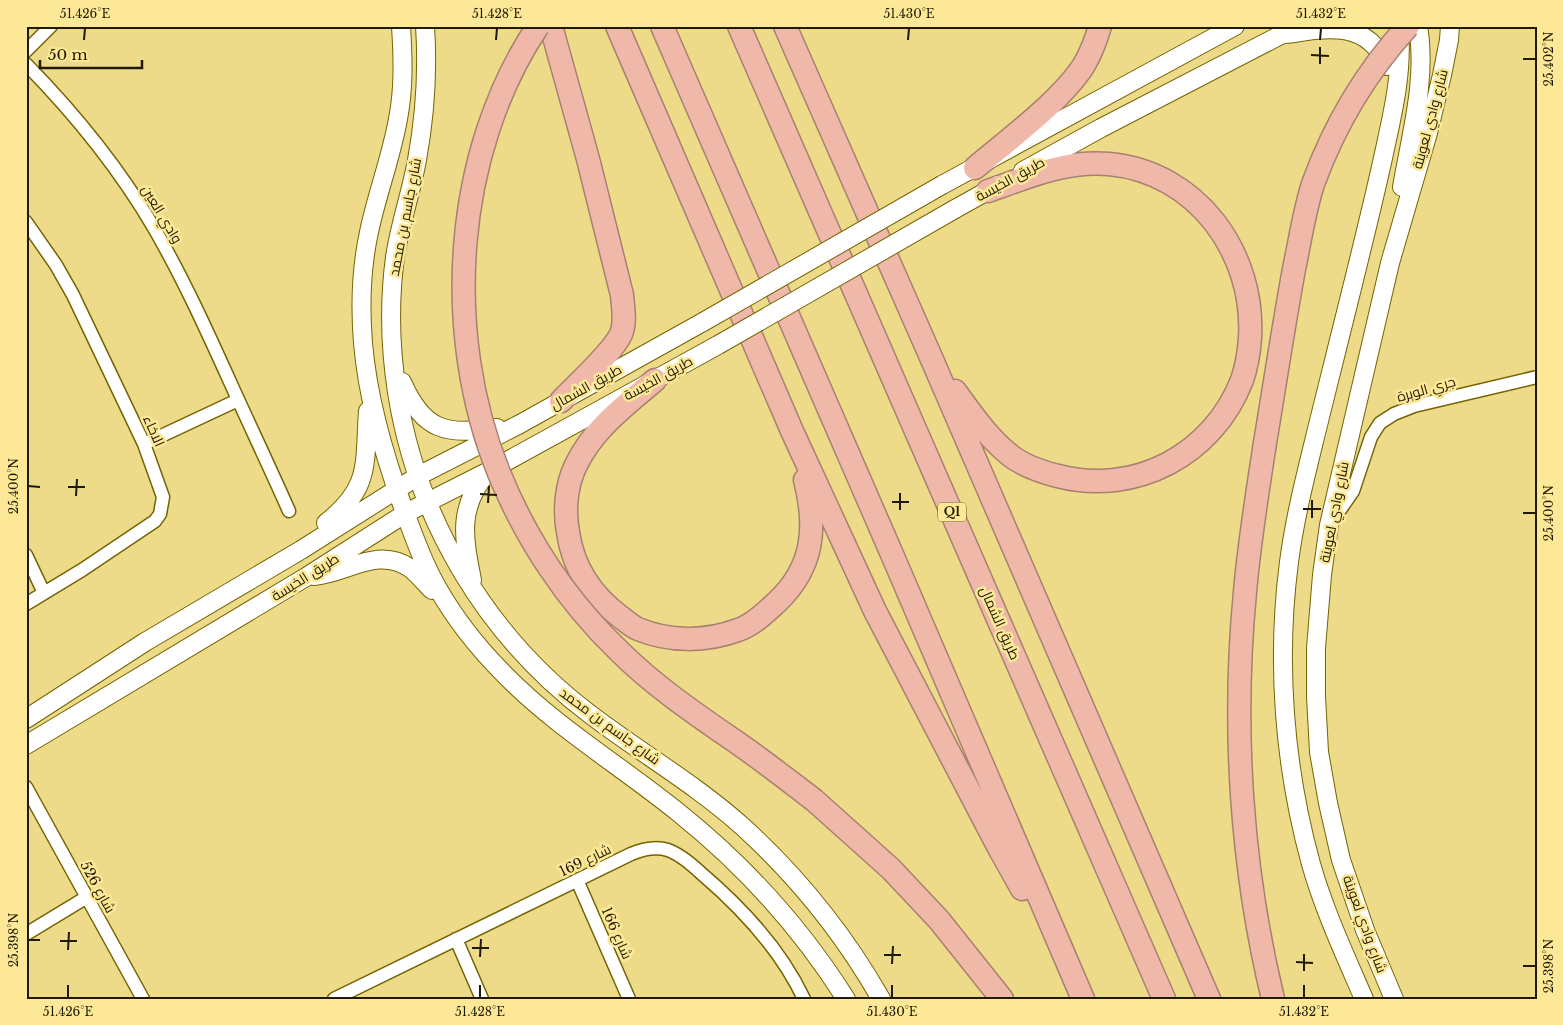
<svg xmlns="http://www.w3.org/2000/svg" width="1563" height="1025" font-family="'Libre Baskerville',Cairo,serif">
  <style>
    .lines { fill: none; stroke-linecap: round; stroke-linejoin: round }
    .street-casing { stroke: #756300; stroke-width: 15 }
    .secondary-casing { stroke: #756300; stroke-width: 20 }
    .highway-casing { stroke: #a7816f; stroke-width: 25 }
    .street { stroke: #fff; stroke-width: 12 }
    .secondary { stroke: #fff; stroke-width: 18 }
    .highway { stroke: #f0b8a9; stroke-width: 22 }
    .secondary-bridge-casing { stroke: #756300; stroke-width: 20; stroke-linecap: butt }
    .highway-bridge-casing { stroke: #a7816f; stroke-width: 25; stroke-linecap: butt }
    .secondary-bridge { stroke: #fff; stroke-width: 18 }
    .highway-bridge { stroke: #f0b8a9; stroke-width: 22 }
    .ticks { fill: none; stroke: #201a02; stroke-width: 2 }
    .labels { text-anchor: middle; stroke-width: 5; stroke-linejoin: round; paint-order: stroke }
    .shield { fill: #fce896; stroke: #62582e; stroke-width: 1 }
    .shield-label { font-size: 12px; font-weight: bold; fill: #201a02 }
    .street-label { font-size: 14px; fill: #201a02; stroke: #fce896 }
    .neatline { fill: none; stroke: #201a02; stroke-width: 2 }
    .ticks-label { font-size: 12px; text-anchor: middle; fill: #201a02 }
  </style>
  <rect width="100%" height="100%" fill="#eedb89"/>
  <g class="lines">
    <defs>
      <path id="street" d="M 26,51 L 51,26
        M 26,64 C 75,114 119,168 154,228 C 183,278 207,331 231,384 C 250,426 270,468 289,511
        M 26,222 L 56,265 L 73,295 L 144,444 L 163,497 L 160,514 L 155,521 L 82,570 L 26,604
        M 144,444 L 238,400
        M 1331,523 L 1353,491 L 1371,437 L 1380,423 L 1394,414 L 1414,406 L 1537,377
        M 26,555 L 44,593
        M 26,787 L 143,999
        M 577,880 L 629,999
        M 26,934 L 87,897
        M 456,939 L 482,999
        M 334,999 L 631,854 C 643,849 655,846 668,850 C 681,855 692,865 702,874 C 743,909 781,950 804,999"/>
      <path id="secondary" d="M 401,26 C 403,58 404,88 398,119 C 391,158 377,194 369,232 C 361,269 360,306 363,343 C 368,403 386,462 407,518 C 416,542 424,565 437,587 C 455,619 479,649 505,675 C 557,728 621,766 679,813 C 744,865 801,928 846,999
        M 425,26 C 428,71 425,116 417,160 C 411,193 400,224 395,257 C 389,302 390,347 397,392 C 417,520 487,637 591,715 C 641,753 695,784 742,826 C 797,876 844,934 881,999
        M 1288,34 C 1328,27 1369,21 1387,66
        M 1023,171 L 1101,128 L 1298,26
        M 942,185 L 1235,26
        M 1402,187 C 1411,134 1427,79 1418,26
        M 955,209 L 998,185
        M 402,382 C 424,432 446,435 497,428
        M 326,523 C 372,487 364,463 368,411
        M 314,576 C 347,573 378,546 410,568 C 418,574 425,583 432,590
        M 472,580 C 464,539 457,508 487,473
        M 26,719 L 145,642 L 301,550 L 418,476 L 520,424 L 703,322
        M 26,745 L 306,577 L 406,513 L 489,471 L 718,345
        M 1364,999 C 1345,955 1324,910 1311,864 C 1284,766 1276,662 1289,562 C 1295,516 1307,470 1318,425 C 1330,377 1342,328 1354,280 C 1364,239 1374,199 1383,158 C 1392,116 1403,73 1399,30
        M 1394,999 L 1365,930 L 1341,860 L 1328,803 L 1319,752 L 1316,696 L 1316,648 L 1322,575 L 1329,525 L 1390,263 L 1428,133 L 1442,75 L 1449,40 L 1450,26"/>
      <path id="highway" d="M 551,26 L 588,159 L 622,295 C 623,308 626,322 621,334 C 613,352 576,385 561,401
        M 617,26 L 792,431 L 875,611 L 999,848 L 1022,889
        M 662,26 L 891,552 L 1083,999
        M 739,26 L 1164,999
        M 785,26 L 930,355 L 1209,999
        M 975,168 C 1009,139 1061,101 1084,65 C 1091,53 1096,40 1100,26
        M 655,380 C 624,407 594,428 576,465 C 566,485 564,511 568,532 C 573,568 593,597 622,618 C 627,622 633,627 638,629 C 669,642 706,642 738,630 C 753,625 766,612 777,602 C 814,567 817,527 805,480
        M 955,391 C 972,414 988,438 1011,456 C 1024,466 1042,472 1058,476 C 1135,496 1213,455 1242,380 C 1247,366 1249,352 1250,338 C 1255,253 1197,172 1109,164 C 1066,160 1028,177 988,191
        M 1264,449 C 1257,496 1249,544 1245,592 C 1232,727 1241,867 1273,999
        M 814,800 L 891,869 L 939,920 L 1002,999"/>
    </defs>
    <use href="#street" class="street-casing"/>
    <use href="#secondary" class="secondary-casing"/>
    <use href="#highway" class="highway-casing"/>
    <use href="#street" class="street"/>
    <use href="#secondary" class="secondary"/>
    <use href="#highway" class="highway"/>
    <defs>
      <path id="secondary-bridge" d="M 703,322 L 942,185
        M 718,345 L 955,209"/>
      <path id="highway-bridge" d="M 538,26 C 453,153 442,333 499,473 C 526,539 567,601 618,650 C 655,687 697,715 739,744 C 765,762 789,781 814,800
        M 1264,449 C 1274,389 1283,329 1294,269 C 1300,241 1304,212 1313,184 C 1334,126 1366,72 1408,26"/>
    </defs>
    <use href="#secondary-bridge" class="secondary-bridge-casing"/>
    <use href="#highway-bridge" class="highway-bridge-casing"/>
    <use href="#secondary-bridge" class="secondary-bridge"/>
    <use href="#highway-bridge" class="highway-bridge"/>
  </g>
  <path class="ticks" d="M 84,40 L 85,28M 496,40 L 497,28M 908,40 L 909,28M 1320,40 L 1321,28M 1311,55 L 1329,56M 1523,59 L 1536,59M 1320,64 L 1320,47M 28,486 L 40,487M 68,487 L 85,487M 480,494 L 497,495M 76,496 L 77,479M 892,502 L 909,502M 488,503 L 489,486M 1303,509 L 1321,509M 900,510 L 900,493M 1523,513 L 1536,513M 1312,518 L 1312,500M 28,940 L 40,940M 60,941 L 77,941M 472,948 L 489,948M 68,950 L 69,932M 884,955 L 901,955M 480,957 L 481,939M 1296,962 L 1313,963M 892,964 L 893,946M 1523,966 L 1536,966M 1304,971 L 1304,954M 68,998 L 68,985M 480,998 L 480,985M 892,998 L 892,985M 1304,998 L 1304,985"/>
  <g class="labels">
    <rect class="shield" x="938" y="502.5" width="28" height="19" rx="4"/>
    <g class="shield-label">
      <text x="952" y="516">Q1</text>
    </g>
    <g class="street-label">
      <text transform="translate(1430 119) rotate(-75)" y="5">شارع وادي لعوينة</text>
      <text transform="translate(1010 179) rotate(-29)" y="5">طريق الخيسة</text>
      <text transform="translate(162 214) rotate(59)" y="5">وادي العين</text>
      <text transform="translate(405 217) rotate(-79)" y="5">شارع جاسم بن محمد</text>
      <text transform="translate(658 378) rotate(-29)" y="5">طريق الخيسة</text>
      <text transform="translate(586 387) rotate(-29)" y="5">طريق الشمال</text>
      <text transform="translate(1426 389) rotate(-16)" y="5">جري الوبرة</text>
      <text transform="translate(154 431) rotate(66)" y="5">الاخاء</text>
      <text transform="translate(1334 512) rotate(-79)" y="5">شارع وادي لعوينة</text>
      <text transform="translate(305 577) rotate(-32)" y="5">طريق الخيسة</text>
      <text transform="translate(1000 623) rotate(66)" y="5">طريق الشمال</text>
      <text transform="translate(610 726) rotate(36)" y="5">شارع جاسم بن محمد</text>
      <text transform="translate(585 860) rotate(-26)" y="5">شارع 169</text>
      <text transform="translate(98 887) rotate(61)" y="5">شارع 526</text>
      <text transform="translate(1365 924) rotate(70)" y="5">شارع وادي لعوينة</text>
      <text transform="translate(617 933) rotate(66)" y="5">شارع 166</text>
    </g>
  </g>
  <rect width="1563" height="1025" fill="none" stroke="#fce896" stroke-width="55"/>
  <path d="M40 60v8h102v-8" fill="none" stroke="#201a02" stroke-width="2.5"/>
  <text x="48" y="60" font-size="15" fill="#201a02" stroke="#fce896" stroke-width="4" paint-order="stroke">50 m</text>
  <rect x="28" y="28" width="1508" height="970" class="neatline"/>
  <g class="ticks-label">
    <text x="85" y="18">51.426°E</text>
    <text x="497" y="18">51.428°E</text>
    <text x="909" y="18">51.430°E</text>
    <text x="1321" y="18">51.432°E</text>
    <text transform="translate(1549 59) rotate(-90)" y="4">25.402°N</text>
    <text transform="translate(14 486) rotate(-90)" y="4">25.400°N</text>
    <text transform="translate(1549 513) rotate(-90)" y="4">25.400°N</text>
    <text transform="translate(14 940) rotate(-90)" y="4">25.398°N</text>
    <text transform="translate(1549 966) rotate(-90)" y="4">25.398°N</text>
    <text x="68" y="1016">51.426°E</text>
    <text x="480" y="1016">51.428°E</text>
    <text x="892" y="1016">51.430°E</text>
    <text x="1304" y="1016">51.432°E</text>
  </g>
</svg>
